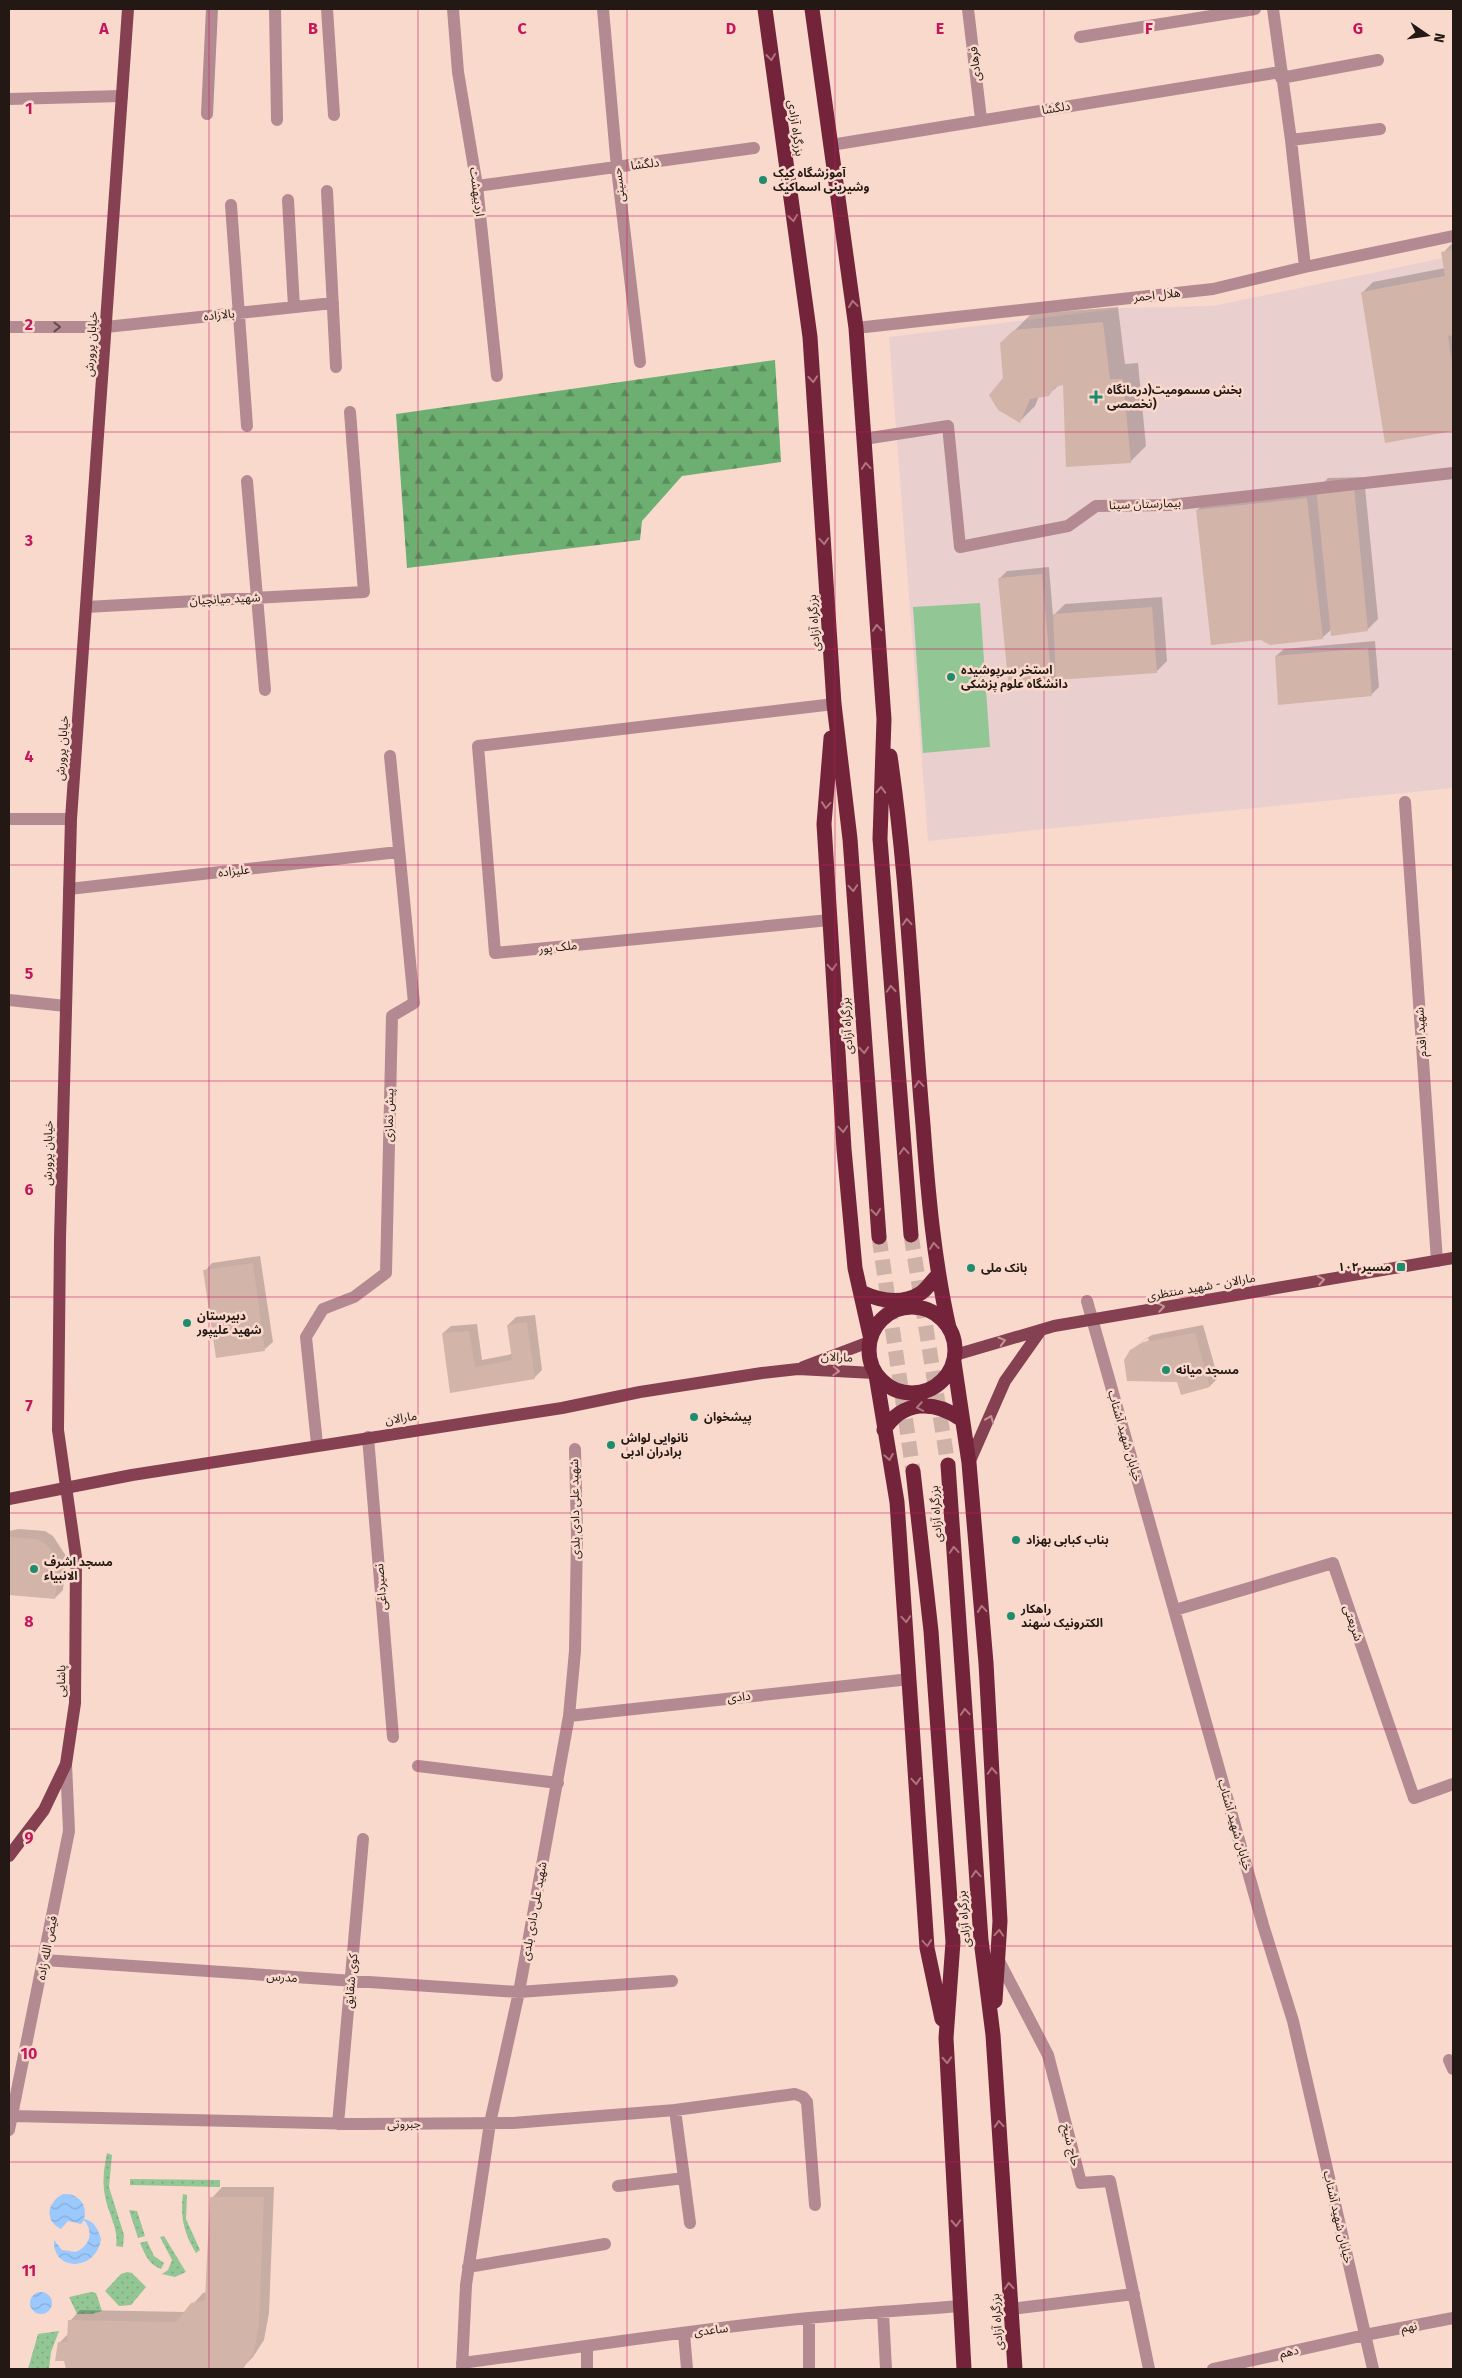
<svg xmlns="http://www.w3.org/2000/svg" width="1462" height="2378" font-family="'Fira Sans','Noto Sans Arabic',sans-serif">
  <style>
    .medical { fill: #eacfcf }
    .grass { fill: url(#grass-dots) }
    .forest { fill: url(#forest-firs) }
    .park { fill: #93c695 }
    .water { fill: url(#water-waves) }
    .shadow { fill: #0003 }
    .building { fill: #d3b4a8 }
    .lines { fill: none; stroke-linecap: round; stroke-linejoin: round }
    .highway-tunnel { stroke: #ceb2a7; stroke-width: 15; stroke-dasharray: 15 8; stroke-linecap: butt }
    .minor { stroke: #b38a91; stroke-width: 12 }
    .major { stroke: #854151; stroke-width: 12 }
    .highway { stroke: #73243b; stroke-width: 15 }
    .oneway { stroke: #af757c }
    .oneway2 { stroke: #644b4c }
    .oneway3 { stroke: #c59595 }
    .grid { fill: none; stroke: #c2185b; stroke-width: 1; stroke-opacity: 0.55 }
    .poi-dot { fill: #1d8d6d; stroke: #f9d9cc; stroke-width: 2 }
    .labels { text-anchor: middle; stroke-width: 5; stroke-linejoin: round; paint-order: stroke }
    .street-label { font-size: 12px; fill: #231814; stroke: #f9d9cc }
    .poi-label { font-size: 12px; font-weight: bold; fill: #231814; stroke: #f9d9cc; text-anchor: start }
    .grid-label { font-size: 16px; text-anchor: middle; font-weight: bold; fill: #c2185b; stroke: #f9d9cc; stroke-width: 5; stroke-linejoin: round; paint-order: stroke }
  </style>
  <defs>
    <pattern id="grass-dots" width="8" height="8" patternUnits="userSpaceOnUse" patternTransform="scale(1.25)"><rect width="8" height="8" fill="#93c695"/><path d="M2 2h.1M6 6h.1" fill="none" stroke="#7ea980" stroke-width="1.8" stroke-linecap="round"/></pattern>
    <pattern id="forest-firs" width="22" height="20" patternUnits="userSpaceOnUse" patternTransform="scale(1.25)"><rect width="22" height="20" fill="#6caf71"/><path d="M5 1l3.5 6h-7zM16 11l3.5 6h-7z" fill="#588d5c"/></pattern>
    <pattern id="water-waves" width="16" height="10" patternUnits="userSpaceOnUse" patternTransform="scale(1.25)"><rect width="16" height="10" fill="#9bc9fe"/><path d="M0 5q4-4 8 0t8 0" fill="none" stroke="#85acd9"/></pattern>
  </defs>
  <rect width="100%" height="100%" fill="#f9d9cc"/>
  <path class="medical" d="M 1453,256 L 1453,788 L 928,841 L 889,337 L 1122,308 L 1213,306 Z"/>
  <path class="grass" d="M 107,2153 L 112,2155 L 109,2187 L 124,2235 L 123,2247 L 116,2246 C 119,2228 108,2214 105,2196 C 102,2182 104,2167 107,2153 Z
    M 130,2179 L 220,2180 L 220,2187 L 130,2185 Z
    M 183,2194 L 187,2195 L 186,2219 L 200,2250 L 196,2253 C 184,2234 180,2217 183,2194 Z
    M 129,2210 L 137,2211 L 145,2236 L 138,2238 Z
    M 164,2236 L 186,2272 L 175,2277 L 162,2274 L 168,2270 L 172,2260 L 160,2237 Z
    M 147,2241 L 154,2256 L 164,2263 L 161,2269 C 148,2264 145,2254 140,2243 Z
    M 127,2272 L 132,2273 L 146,2287 L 131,2305 L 119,2306 L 105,2291 L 121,2274 Z
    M 91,2292 L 96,2293 L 102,2311 L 92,2314 L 77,2314 L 69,2297 Z
    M 59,2331 L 51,2352 L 49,2369 L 28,2369 L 38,2334 Z"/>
  <path class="forest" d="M 775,360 L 781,462 L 682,476 L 642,521 L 640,540 L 407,568 L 396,414 Z"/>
  <path class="park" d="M 980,603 L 990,747 L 923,753 L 913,607 Z"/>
  <path class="water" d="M 63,2194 C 78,2193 88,2204 84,2219 C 95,2221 98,2230 101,2239 C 96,2272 52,2272 54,2240 L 62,2250 L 76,2252 C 90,2245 94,2232 84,2220 L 81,2224 L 68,2221 L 61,2229 C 44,2221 47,2202 63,2194 Z
    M30 2303a11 11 0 1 1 22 0a11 11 0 1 1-22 0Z"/>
  <path class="shadow" d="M 1453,242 L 1453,429 L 1386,441 L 1362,293 L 1373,282 L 1445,268 L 1443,253 Z
    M 1118,307 L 1125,364 L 1138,363 L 1146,446 L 1130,462 L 1064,384 L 1059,385 L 1048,395 L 1039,396 L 1035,406 L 1020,421 L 1004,378 L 1015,330 L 1031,314 Z
    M 1364,477 L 1378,619 L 1367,630 L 1332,629 L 1322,638 L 1197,510 L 1208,500 L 1318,489 L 1328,478 Z
    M 1049,567 L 1053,616 L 1065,604 L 1162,597 L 1167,661 L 1157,671 L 1057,679 L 1051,685 L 999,579 L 1007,571 Z
    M 1375,641 L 1379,687 L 1372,694 L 1276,656 L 1284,649 Z
    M 260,1256 L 273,1342 L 265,1349 L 205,1271 L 212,1263 Z
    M 535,1315 L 542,1370 L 534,1378 L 451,1392 L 443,1333 L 451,1326 L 477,1324 L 482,1360 L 512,1354 L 508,1325 L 516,1317 Z
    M 1203,1325 L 1218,1378 L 1210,1386 L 1182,1394 L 1178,1381 L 1131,1351 L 1149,1340 L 1148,1338 L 1137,1344 L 1152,1335 Z
    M 19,1529 L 45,1531 L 53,1536 L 66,1556 L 63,1590 L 55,1598 L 9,1593 L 9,1531 Z
    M 222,2187 L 274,2187 L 269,2313 L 264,2340 L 253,2357 L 241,2369 L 67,2369 L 59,2343 L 69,2333 L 70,2321 L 80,2310 L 186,2312 L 203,2293 L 207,2292 L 212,2198 Z"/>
  <path class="building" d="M 1453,250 L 1453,335 L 1448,336 L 1453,370 L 1453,431 L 1385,443 L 1361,292 L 1445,276 L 1441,252 Z
    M 1103,322 L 1110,379 L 1123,379 L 1131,463 L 1066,467 L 1063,385 L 1055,387 L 1049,396 L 1030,399 L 1020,423 L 998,410 L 989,395 L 1003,378 L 1000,343 L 1014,330 Z
    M 1354,487 L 1368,631 L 1331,636 L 1316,488 Z
    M 1307,498 L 1323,639 L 1270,645 L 1261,640 L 1211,645 L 1196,510 Z
    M 1042,574 L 1052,686 L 1009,690 L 998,578 Z
    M 1152,607 L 1157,673 L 1056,680 L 1053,614 Z
    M 1368,648 L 1372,696 L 1278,705 L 1275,656 Z
    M 253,1263 L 265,1351 L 216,1358 L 203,1270 Z
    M 527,1322 L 535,1379 L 450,1393 L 442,1333 L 469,1331 L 475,1367 L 512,1360 L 507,1325 Z
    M 1195,1333 L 1210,1387 L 1181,1395 L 1177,1382 L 1127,1381 L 1124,1360 L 1130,1350 L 1143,1342 Z
    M 9,1537 L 37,1539 L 46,1544 L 54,1554 L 59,1564 L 55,1599 L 9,1595 Z
    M 210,2197 L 264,2197 L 259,2325 L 254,2352 L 243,2369 L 66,2369 L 64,2361 L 55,2361 L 58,2342 L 67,2342 L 68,2320 L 176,2322 L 191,2303 L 205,2300 Z"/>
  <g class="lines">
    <path class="highway-tunnel" d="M 911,1235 L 948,1465
      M 879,1237 L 913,1471"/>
    <path class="minor" d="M 275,9 L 277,120
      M 327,9 L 334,115
      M 453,9 L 458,72 L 477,186 L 497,376
      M 603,9 L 617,168 L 640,362
      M 968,9 L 981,119
      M 1273,9 L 1291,140 L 1305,267
      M 1080,37 L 1255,9
      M 1281,78 L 1378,60
      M 9,99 L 122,96
      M 207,114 L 212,9
      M 1291,140 L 1380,129
      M 831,145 L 1280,72
      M 477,186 L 754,148
      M 327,191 L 336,367
      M 288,200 L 294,307
      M 231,205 L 247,426
      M 9,327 L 106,327 L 333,303
      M 856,328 L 1213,289 L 1305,267 L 1453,236
      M 864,439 L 948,426 L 960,547 L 1068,526 L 1096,506 L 1170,505 L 1453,473
      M 247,481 L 265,690
      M 86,607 L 364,592 L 350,412
      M 1405,802 L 1437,1261
      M 9,819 L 71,819
      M 69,889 L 398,852
      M 829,920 L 495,953 L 478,746 L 834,704
      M 9,1000 L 66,1006
      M 1087,1301 L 1263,1925 L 1293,2021 L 1373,2369
      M 368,1437 L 393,1737
      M 317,1444 L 306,1337 L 323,1309 L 354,1297 L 386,1273 L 392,1016 L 414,1003 L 390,756
      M 1175,1610 L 1333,1563 L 1414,1798 L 1453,1784
      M 569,1716 L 910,1679
      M 418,1766 L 558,1783
      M 998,1959 L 1048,2055 L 1081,2183 L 1110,2181 L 1149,2369
      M 44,1960 L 519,1992 L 672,1981
      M 1449,2060 L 1453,2069
      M 675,2110 L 690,2223
      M 12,2116 L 360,2124 L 513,2123 L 675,2110 L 795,2094 L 803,2097 L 807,2102 L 815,2205
      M 338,2124 L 363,1839
      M 9,2130 L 69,1831 L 66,1764
      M 618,2186 L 684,2178
      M 468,2267 L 605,2244
      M 1011,2309 L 1134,2294
      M 883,2312 L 886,2369
      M 684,2333 L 687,2369
      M 462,2363 C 578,2348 693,2329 809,2318 C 859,2313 910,2310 960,2306
      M 462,2369 L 466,2285 L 490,2123 L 519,1992 L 569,1716 L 575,1651 L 577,1535 L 575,1449
      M 587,2369 L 587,2347
      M 809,2369 L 809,2318
      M 1213,2369 L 1365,2335 L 1453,2318"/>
    <path class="major" d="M 955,1355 L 1054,1326 L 1453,1258
      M 803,1367 L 869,1342
      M 969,1463 L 1005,1381 L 1041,1330
      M 9,1499 L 132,1475 L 562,1408 L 640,1392 L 762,1373 L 798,1369 L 874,1373
      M 9,1856 L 44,1810 L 66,1764 L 75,1703 L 76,1557 L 58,1430 L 60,1239 L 71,819 L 128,9"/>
    <path class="highway" d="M 765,9 L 810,337 L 834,704 L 850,839 L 879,1237
      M 812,9 L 856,328 L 884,719 L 880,839 L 911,1235
      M 831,738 L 824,824 L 844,1149 L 855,1268 L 870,1335
      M 890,756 C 908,878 912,1002 923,1125 C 928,1194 934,1261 949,1328
      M 861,1292 C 880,1301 902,1305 921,1293 C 927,1289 932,1281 937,1276
      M869 1350a43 43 0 1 1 86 0a43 43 0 1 1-86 0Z
      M 954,1362 L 969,1463 L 986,1663 L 1000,1921 L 995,2001
      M 876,1375 L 897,1502 L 927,1948 L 942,2019
      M 884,1430 C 903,1400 934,1400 961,1419
      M 948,1465 L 981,1940 L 993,2035 L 1015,2369
      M 913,1471 L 931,1631 L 953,1942 L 946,2038 L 964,2369"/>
  </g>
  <defs><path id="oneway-chevron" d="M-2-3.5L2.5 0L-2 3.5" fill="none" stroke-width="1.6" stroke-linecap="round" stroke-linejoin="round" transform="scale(1.25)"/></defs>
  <g class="oneway">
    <use href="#oneway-chevron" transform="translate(771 57) rotate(83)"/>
    <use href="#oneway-chevron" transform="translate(793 218) rotate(82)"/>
    <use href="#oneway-chevron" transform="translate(853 304) rotate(-98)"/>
    <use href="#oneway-chevron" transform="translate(813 379) rotate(86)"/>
    <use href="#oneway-chevron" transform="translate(866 466) rotate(-94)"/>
    <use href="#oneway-chevron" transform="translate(824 541) rotate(86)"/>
    <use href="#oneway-chevron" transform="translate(877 628) rotate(-94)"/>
    <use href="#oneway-chevron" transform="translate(881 790) rotate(-88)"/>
    <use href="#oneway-chevron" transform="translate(826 805) rotate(95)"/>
    <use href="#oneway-chevron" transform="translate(853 888) rotate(86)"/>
    <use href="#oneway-chevron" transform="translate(907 922) rotate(-94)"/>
    <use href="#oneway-chevron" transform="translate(832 967) rotate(86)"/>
    <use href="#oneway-chevron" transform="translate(891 989) rotate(-94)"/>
    <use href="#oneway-chevron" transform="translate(864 1050) rotate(86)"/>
    <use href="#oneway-chevron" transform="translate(919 1084) rotate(-95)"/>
    <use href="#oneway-chevron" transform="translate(843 1129) rotate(86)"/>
    <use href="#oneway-chevron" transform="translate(904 1151) rotate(-94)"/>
    <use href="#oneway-chevron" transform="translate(876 1212) rotate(84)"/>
    <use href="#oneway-chevron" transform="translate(934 1246) rotate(-96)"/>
    <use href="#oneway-chevron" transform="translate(920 1407) rotate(170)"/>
    <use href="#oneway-chevron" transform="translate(889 1457) rotate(80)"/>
    <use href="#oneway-chevron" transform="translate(954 1550) rotate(-94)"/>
    <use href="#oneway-chevron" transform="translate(982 1609) rotate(-95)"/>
    <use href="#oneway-chevron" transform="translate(906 1619) rotate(86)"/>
    <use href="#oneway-chevron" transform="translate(965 1712) rotate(-94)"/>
    <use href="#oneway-chevron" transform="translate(992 1771) rotate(-93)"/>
    <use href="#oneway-chevron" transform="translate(916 1781) rotate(86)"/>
    <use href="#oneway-chevron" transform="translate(976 1874) rotate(-94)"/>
    <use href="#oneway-chevron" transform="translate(999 1933) rotate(-86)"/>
    <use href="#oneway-chevron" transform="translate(927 1943) rotate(85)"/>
    <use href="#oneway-chevron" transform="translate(947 2060) rotate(87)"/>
    <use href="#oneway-chevron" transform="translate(999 2124) rotate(-94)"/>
    <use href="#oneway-chevron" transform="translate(956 2223) rotate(87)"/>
    <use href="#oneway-chevron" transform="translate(1009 2286) rotate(-94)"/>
  </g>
  <use class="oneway2" href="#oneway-chevron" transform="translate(57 327)"/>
  <g class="oneway3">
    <use href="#oneway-chevron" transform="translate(1321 1280) rotate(-10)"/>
    <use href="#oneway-chevron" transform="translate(1161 1307) rotate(-10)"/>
    <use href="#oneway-chevron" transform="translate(1002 1341) rotate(-16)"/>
    <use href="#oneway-chevron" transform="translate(836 1371) rotate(3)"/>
    <use href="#oneway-chevron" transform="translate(990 1419) rotate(-68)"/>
  </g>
  <path class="grid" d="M 209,9 L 209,2369M 418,9 L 418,2369M 627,9 L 627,2369M 835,9 L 835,2369M 1044,9 L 1044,2369M 1253,9 L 1253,2369M 9,216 L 1453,216M 9,432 L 1453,432M 9,649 L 1453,649M 9,865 L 1453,865M 9,1081 L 1453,1081M 9,1297 L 1453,1297M 9,1513 L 1453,1513M 9,1729 L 1453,1729M 9,1946 L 1453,1946M 9,2162 L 1453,2162"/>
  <g class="poi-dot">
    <circle cx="763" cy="180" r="5"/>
    <path d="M1093.5 389.5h5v5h5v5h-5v5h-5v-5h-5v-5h5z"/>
    <circle cx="951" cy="677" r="5"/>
    <rect x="1396" y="1262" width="10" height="10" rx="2.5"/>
    <circle cx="971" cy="1268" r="5"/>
    <circle cx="187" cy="1323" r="5"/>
    <circle cx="1166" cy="1370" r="5"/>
    <circle cx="694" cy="1417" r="5"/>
    <circle cx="611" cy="1445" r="5"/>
    <circle cx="1016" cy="1540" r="5"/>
    <circle cx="34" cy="1569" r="5"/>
    <circle cx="1011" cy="1616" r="5"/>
  </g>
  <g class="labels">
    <g class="street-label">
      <text transform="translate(975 64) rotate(-97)" y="4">فرهادی</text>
      <text transform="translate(1056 108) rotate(-9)" y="4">دلگشا</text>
      <text transform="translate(796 128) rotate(82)" y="4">بزرگراه آزادی</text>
      <text transform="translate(645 164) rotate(-7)" y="4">دلگشا</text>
      <text transform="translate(619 185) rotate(-97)" y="4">حسینی</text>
      <text transform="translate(477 192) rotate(83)" y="4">اردیبهشت</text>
      <text transform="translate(1157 295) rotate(-6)" y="4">هلال احمر</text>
      <text transform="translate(219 315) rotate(-6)" y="4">بالازاده</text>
      <text transform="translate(91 344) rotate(-86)" y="4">خیابان پرورش</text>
      <text transform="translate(1145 504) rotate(-2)" y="4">بیمارستان سینا</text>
      <text transform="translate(225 599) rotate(-3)" y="4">شهید میانچیان</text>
      <text transform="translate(814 623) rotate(-94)" y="4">بزرگراه آزادی</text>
      <text transform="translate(62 748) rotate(-86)" y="4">خیابان پرورش</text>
      <text transform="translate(234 871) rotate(-6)" y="4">علیزاده</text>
      <text transform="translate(558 947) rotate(-6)" y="4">ملک پور</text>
      <text transform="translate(847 1026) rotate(-94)" y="4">بزرگراه آزادی</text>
      <text transform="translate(1421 1032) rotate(-94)" y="4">شهید اقدم</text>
      <text transform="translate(389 1115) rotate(-89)" y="4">پیش نمازی</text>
      <text transform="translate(48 1153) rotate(-89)" y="4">خیابان پرورش</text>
      <text transform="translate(1201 1287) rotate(-10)" y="4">مارالان - شهید منتظری</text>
      <text transform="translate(837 1357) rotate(3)" y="4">مارالان</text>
      <text transform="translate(401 1418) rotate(-8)" y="4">مارالان</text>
      <text transform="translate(1125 1436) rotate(74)" y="4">خیابان شهید آشتاب</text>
      <text transform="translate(575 1509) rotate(-91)" y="4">شهید علی دادی بلدی</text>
      <text transform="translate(936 1514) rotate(-94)" y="4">بزرگراه آزادی</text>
      <text transform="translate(381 1587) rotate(-95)" y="4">نصیرداغی</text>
      <text transform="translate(1353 1623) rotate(71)" y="4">شریعتی</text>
      <text transform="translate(61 1681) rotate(-89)" y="4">پاشایی</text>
      <text transform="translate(739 1697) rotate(-6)" y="4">دادی</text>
      <text transform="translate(1235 1825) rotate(74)" y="4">خیابان شهید آشتاب</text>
      <text transform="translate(534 1911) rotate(-80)" y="4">شهید علی دادی بلدی</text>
      <text transform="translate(964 1919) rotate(-95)" y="4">بزرگراه آزادی</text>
      <text transform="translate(47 1948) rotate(-79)" y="4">فیض الله زاده</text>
      <text transform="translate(282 1977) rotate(4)" y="4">مدرس</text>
      <text transform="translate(351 1981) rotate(-85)" y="4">کوی شقایق</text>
      <text transform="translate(404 2124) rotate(-1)" y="4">جبروتی</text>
      <text transform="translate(1071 2145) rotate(76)" y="4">حاج شیخ</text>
      <text transform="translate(1338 2217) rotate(77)" y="4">خیابان شهید آشتاب</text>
      <text transform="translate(997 2322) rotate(-94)" y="4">بزرگراه آزادی</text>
      <text transform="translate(1409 2327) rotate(-10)" y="4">نهم</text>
      <text transform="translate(711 2330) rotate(-7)" y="4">ساعدی</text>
      <text transform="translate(1289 2352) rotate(-13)" y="4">دهم</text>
    </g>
    <g class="poi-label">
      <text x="773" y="177">آموزشگاه کیک<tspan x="773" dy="14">وشیرینی اسماکیک</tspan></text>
      <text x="1107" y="394">بخش مسمومیت(درمانگاه<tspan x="1107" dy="14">تخصصی)</tspan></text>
      <text x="961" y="674">استخر سرپوشیده<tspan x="961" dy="14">دانشگاه علوم پزشکی</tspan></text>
      <text x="1391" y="1271" text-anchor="end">مسیر ۱۰۲</text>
      <text x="981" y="1272">بانک ملی</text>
      <text x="197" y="1320">دبیرستان<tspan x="197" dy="14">شهید علیپور</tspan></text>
      <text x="1176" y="1374">مسجد میانه</text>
      <text x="704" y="1421">پیشخوان</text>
      <text x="621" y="1442">نانوایی لواش<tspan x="621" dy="14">برادران ادبی</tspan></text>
      <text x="1026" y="1544">بناب کبابی بهزاد</text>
      <text x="44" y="1566">مسجد اشرف<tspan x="44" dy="14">الانبیاء</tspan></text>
      <text x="1021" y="1613">راهکار<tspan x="1021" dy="14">الکترونیک سهند</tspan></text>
    </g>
  </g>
  <g class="grid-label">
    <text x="104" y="34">A</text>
    <text x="313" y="34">B</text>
    <text x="522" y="34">C</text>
    <text x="731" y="34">D</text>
    <text x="940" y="34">E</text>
    <text x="1149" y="34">F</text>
    <text x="1358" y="34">G</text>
    <text x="29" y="114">1</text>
    <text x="29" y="330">2</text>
    <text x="29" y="546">3</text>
    <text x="29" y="762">4</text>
    <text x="29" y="979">5</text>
    <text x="29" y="1195">6</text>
    <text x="29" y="1411">7</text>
    <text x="29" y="1627">8</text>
    <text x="29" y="1843">9</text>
    <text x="29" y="2059">10</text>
    <text x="29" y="2276">11</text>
  </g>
  <rect width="1462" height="2378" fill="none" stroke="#231814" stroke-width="20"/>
  <g transform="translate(1427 35) rotate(103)" stroke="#f9d9cc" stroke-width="4" paint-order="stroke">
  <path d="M0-4L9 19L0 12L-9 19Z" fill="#231814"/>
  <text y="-8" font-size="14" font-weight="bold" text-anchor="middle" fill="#231814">N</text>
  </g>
</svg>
